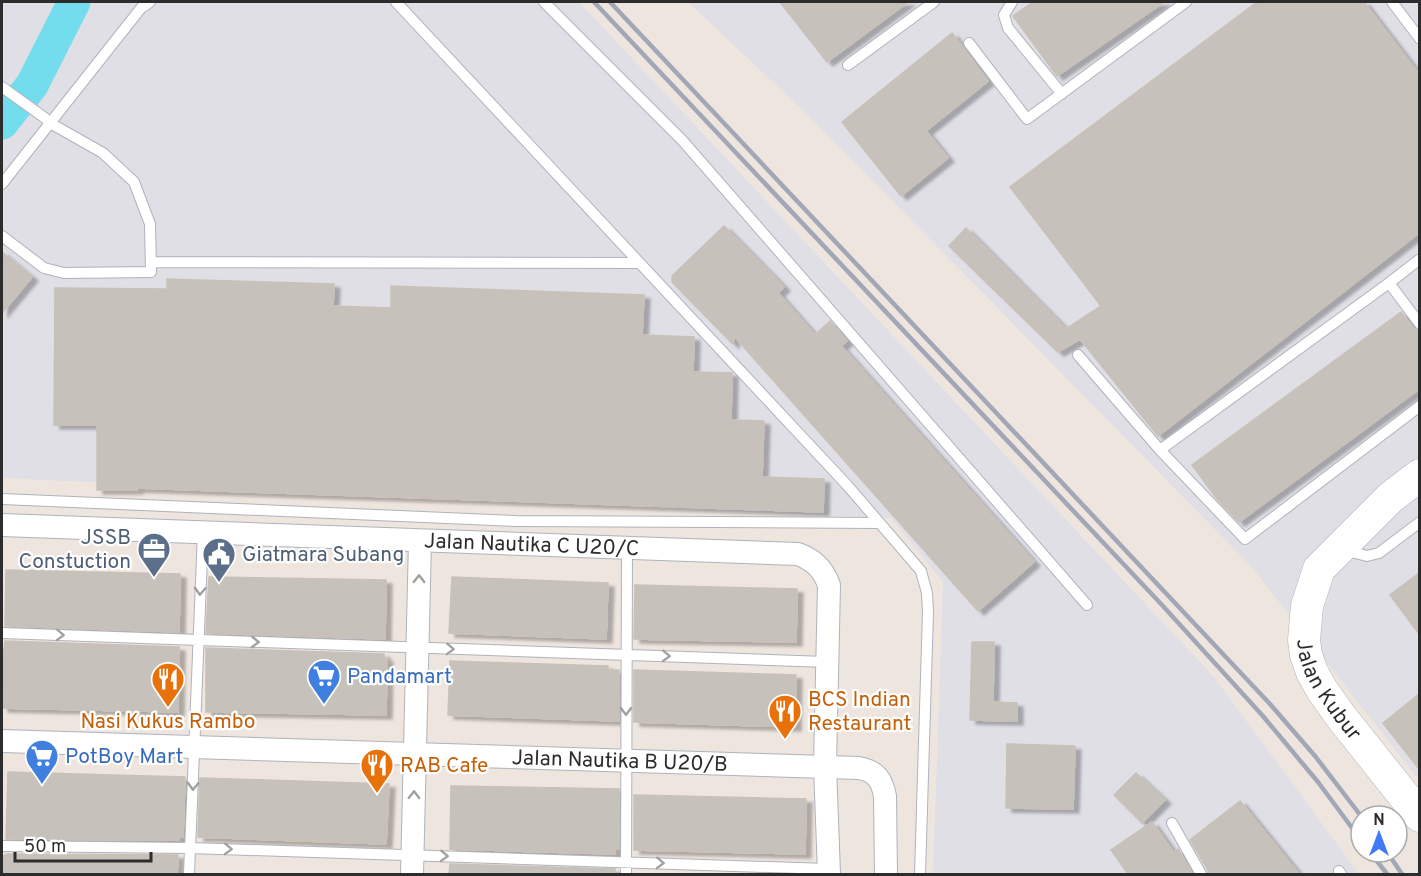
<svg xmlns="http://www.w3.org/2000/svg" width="1421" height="876" font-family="Overpass,sans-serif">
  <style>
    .industrial { fill: #e0dfe6 }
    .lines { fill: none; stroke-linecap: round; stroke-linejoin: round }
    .river { stroke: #73ddee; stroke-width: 33 }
    .building { fill: #c6c1ba; stroke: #c9c1b8; stroke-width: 1.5; filter: url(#shadow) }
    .lane-casing { stroke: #afb3bc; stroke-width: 12 }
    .street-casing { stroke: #afb3bc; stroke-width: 24 }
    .secondary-casing { stroke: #afb3bc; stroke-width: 33 }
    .lane { stroke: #fff; stroke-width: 10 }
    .street { stroke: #fff; stroke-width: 22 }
    .secondary { stroke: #fff; stroke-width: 32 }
    .rail { stroke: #a1a7b6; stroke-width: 4.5 }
    .oneway { stroke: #a0a0a0 }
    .labels { text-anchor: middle; stroke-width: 4.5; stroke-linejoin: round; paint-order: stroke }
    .service-label { font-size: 21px; fill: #4e5e75; stroke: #fff; text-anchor: end }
    .street-label { font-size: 21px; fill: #2c2c2c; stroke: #fff }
    .shop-label { font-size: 21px; fill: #366cbe; stroke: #fff; text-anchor: start }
    .food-label { font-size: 21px; fill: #c56008; stroke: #fff; text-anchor: start }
  </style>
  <defs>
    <filter id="shadow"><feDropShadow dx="6" dy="4" stdDeviation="1.5" flood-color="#0004"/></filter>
  </defs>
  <rect width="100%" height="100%" fill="#eee5df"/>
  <path class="industrial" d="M 2,2 L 579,2 L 1214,677 L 1359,874 L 933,874 L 943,582 L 891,518 L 2,478 Z
    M 688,2 L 1419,2 L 1419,780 L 1251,566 L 807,114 Z"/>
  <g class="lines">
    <path class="river" d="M 2,123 L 32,85 L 74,2"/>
  </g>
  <path class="building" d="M 780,2 L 908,2 L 827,62 Z
    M 1033,2 L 1164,2 L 1057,76 L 1013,16 Z
    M 1257,2 L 1364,2 L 1419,74 L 1419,233 L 1158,436 L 1080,339 L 1058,352 L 949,246 L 966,228 L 1066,329 L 1101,306 L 1010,187 Z
    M 952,33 L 988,81 L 926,131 L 948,158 L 901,196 L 842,122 Z
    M 724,226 L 784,287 L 778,293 L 815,335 L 830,321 L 847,341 L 841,346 L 1034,562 L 978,611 L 734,336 L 733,344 L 672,282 L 672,276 Z
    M 2,252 L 32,277 L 2,313 Z
    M 167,279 L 334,284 L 333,306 L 391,308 L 391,286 L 644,295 L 642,335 L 694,337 L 693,372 L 732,373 L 731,420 L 764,421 L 762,477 L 824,479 L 823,512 L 137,488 L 137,490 L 97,490 L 97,425 L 54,425 L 55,288 L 167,289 Z
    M 1401,312 L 1414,329 L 1419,331 L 1419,389 L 1239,522 L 1217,499 L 1192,465 Z
    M 6,570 L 180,574 L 179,632 L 5,626 Z
    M 1419,573 L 1419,634 L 1390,595 Z
    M 209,577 L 386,580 L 385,639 L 206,633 Z
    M 452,577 L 608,583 L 606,639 L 449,633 Z
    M 635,585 L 797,589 L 796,642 L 634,639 Z
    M 5,641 L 179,647 L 178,712 L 2,708 L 3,649 L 4,649 Z
    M 972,642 L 994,642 L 993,702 L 1017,703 L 1017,721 L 970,720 Z
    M 206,648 L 384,654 L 384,658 L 387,658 L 386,715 L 206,712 Z
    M 450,661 L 608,666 L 608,670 L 619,670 L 619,721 L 448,715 Z
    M 634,670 L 796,675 L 795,727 L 634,722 Z
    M 1419,694 L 1419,769 L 1383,723 Z
    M 1007,744 L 1075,746 L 1073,809 L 1006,808 Z
    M 8,772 L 185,777 L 183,837 L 179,836 L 179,840 L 6,839 Z
    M 1136,773 L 1165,800 L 1142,823 L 1114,795 Z
    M 200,778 L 389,784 L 386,844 L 198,837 Z
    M 451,786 L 619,789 L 619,849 L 615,849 L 615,854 L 450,849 Z
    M 634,795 L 806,799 L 805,854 L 634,850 Z
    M 1240,801 L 1299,874 L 1208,874 L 1208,870 L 1190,840 Z
    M 1152,822 L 1174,853 L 1178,849 L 1193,874 L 1128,874 L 1111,850 Z
    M 6,854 L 178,855 L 177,874 L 2,874 L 2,855 L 6,856 Z
    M 450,864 L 615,869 L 615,874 L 449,874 Z"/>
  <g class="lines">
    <defs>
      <path id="lane" d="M 396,2 L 847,485 L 921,571 L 927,593 L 928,612 L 920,874
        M 544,2 L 682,140 L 1087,605
        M 1012,2 L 1004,15 L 1008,28 L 1062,94
        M 1392,2 L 1420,39
        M 969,43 L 1027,119 L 1186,2
        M 848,65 L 934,2
        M 2,87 L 45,118 L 50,123 L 103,153 L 134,182 L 150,224 L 151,272 L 64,273 L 44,268 L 2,236
        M 2,184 L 141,8 L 150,2
        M 152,262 L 638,263
        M 1389,283 L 1420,324
        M 1078,355 L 1160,450 L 1245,539 L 1420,406
        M 1160,450 L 1389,283 L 1420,259
        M 2,499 L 516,521 L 879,523
        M 1344,550 L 1367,556 L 1379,553 L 1420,522
        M 2,633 L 827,662
        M 1172,823 L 1201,874
        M 2,846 L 190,848 L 828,869
        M 1339,871 L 1341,874
        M 189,874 L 203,533
        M 626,874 L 627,548"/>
      <g id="street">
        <path id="s1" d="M 2,525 L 798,554 C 814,560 823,569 829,585 L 825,766 L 829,874"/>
        <path id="s2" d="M 2,741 L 859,768 C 876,771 882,780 885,796 L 886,874"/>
        <path d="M 412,874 L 420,541"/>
      </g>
      <g id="secondary">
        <path id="s3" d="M 1420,475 L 1391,497 L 1319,569 L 1307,606 L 1304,640 L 1306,655 L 1312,672 L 1322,690 L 1342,718 L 1420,816"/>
      </g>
    </defs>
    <use href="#lane" class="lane-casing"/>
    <use href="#street" class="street-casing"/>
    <use href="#secondary" class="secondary-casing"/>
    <use href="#lane" class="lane"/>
    <use href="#street" class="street"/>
    <use href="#secondary" class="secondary"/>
    <path class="rail" d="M 594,2 L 1162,605 L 1262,715 L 1318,782 L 1361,840
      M 610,2 L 1270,704 L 1315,756 L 1361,816
      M 1370,852 L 1387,874
      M 1387,852 L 1402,874"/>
  </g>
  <defs><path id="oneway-chevron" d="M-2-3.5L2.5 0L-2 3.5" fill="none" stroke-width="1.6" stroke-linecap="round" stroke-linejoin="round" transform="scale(1.5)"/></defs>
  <g class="oneway">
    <use href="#oneway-chevron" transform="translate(419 579) rotate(-89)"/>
    <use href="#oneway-chevron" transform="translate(200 591) rotate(92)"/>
    <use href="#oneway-chevron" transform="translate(60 635) rotate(2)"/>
    <use href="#oneway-chevron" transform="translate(255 642) rotate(2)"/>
    <use href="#oneway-chevron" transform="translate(450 649) rotate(2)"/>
    <use href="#oneway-chevron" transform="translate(666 656) rotate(2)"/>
    <use href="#oneway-chevron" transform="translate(626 711) rotate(90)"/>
    <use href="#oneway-chevron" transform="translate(193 786) rotate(92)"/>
    <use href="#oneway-chevron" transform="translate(414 795) rotate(-89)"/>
    <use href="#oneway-chevron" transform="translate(228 849) rotate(2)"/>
    <use href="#oneway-chevron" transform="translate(444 856) rotate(2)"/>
    <use href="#oneway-chevron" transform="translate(660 863) rotate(2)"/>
  </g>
  <defs>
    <symbol id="office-pin" viewBox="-11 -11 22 30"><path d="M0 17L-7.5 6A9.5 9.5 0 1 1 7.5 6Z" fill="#5c6f8a" stroke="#fff"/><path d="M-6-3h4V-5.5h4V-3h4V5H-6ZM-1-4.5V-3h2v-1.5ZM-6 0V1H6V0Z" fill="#fff"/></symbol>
    <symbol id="civic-pin" viewBox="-11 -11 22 30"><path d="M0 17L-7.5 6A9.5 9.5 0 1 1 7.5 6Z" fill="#5c6f8a" stroke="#fff"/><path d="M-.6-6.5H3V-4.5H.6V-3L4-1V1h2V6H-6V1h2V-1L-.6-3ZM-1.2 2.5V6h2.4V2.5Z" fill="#fff"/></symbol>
    <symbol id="supermarket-pin" viewBox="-11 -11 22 30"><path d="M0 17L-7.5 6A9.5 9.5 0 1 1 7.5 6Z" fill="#3f7fe0" stroke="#fff"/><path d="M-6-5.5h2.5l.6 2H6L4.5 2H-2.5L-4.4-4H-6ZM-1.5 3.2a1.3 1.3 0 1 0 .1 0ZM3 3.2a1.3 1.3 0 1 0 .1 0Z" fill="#fff"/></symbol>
    <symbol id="restaurant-pin" viewBox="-11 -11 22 30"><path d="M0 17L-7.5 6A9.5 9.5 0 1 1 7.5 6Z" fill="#e8710a" stroke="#fff"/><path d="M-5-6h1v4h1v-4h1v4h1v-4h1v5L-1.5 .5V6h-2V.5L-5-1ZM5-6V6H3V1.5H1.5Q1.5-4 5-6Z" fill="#fff"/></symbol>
  </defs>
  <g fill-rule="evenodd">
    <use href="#office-pin" x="135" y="530" width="38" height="52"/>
    <use href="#civic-pin" x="200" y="535" width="38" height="52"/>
    <use href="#supermarket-pin" x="305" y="657" width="38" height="52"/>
    <use href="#restaurant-pin" x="149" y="660" width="38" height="52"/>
    <use href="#restaurant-pin" x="766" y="692" width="38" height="52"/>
    <use href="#supermarket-pin" x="23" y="737" width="38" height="52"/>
    <use href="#restaurant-pin" x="358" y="746" width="38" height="52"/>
  </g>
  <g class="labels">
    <g class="service-label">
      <text x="131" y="544">JSSB<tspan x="131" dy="24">Constuction</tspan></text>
      <text x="242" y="561" text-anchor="start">Giatmara Subang</text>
    </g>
    <g class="street-label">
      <text dy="7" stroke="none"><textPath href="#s1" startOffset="530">Jalan Nautika C U20/C</textPath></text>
      <text dy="7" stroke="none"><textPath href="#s3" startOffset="267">Jalan Kubur</textPath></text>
      <text dy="7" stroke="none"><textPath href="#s2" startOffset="618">Jalan Nautika B U20/B</textPath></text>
    </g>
    <g class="shop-label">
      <text x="347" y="683">Pandamart</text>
      <text x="65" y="763">PotBoy Mart</text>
    </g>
    <g class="food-label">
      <text x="808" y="706">BCS Indian<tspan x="808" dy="24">Restaurant</tspan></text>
      <text x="168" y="728" text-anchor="middle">Nasi Kukus Rambo</text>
      <text x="400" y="772">RAB Cafe</text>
    </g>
  </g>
  <rect width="1421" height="876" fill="none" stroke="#2c2c2c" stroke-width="6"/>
  <g transform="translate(1379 834)"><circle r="28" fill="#ffffff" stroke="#ababab" stroke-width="1.5"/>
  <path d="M0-4.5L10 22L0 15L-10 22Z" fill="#417af9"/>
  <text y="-9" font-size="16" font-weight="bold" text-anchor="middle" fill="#2c2c2c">N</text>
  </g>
  <path d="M15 852v9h136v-9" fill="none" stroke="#2c2c2c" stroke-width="3"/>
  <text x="24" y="852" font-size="18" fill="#2c2c2c" stroke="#ffffff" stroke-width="4.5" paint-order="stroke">50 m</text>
</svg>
